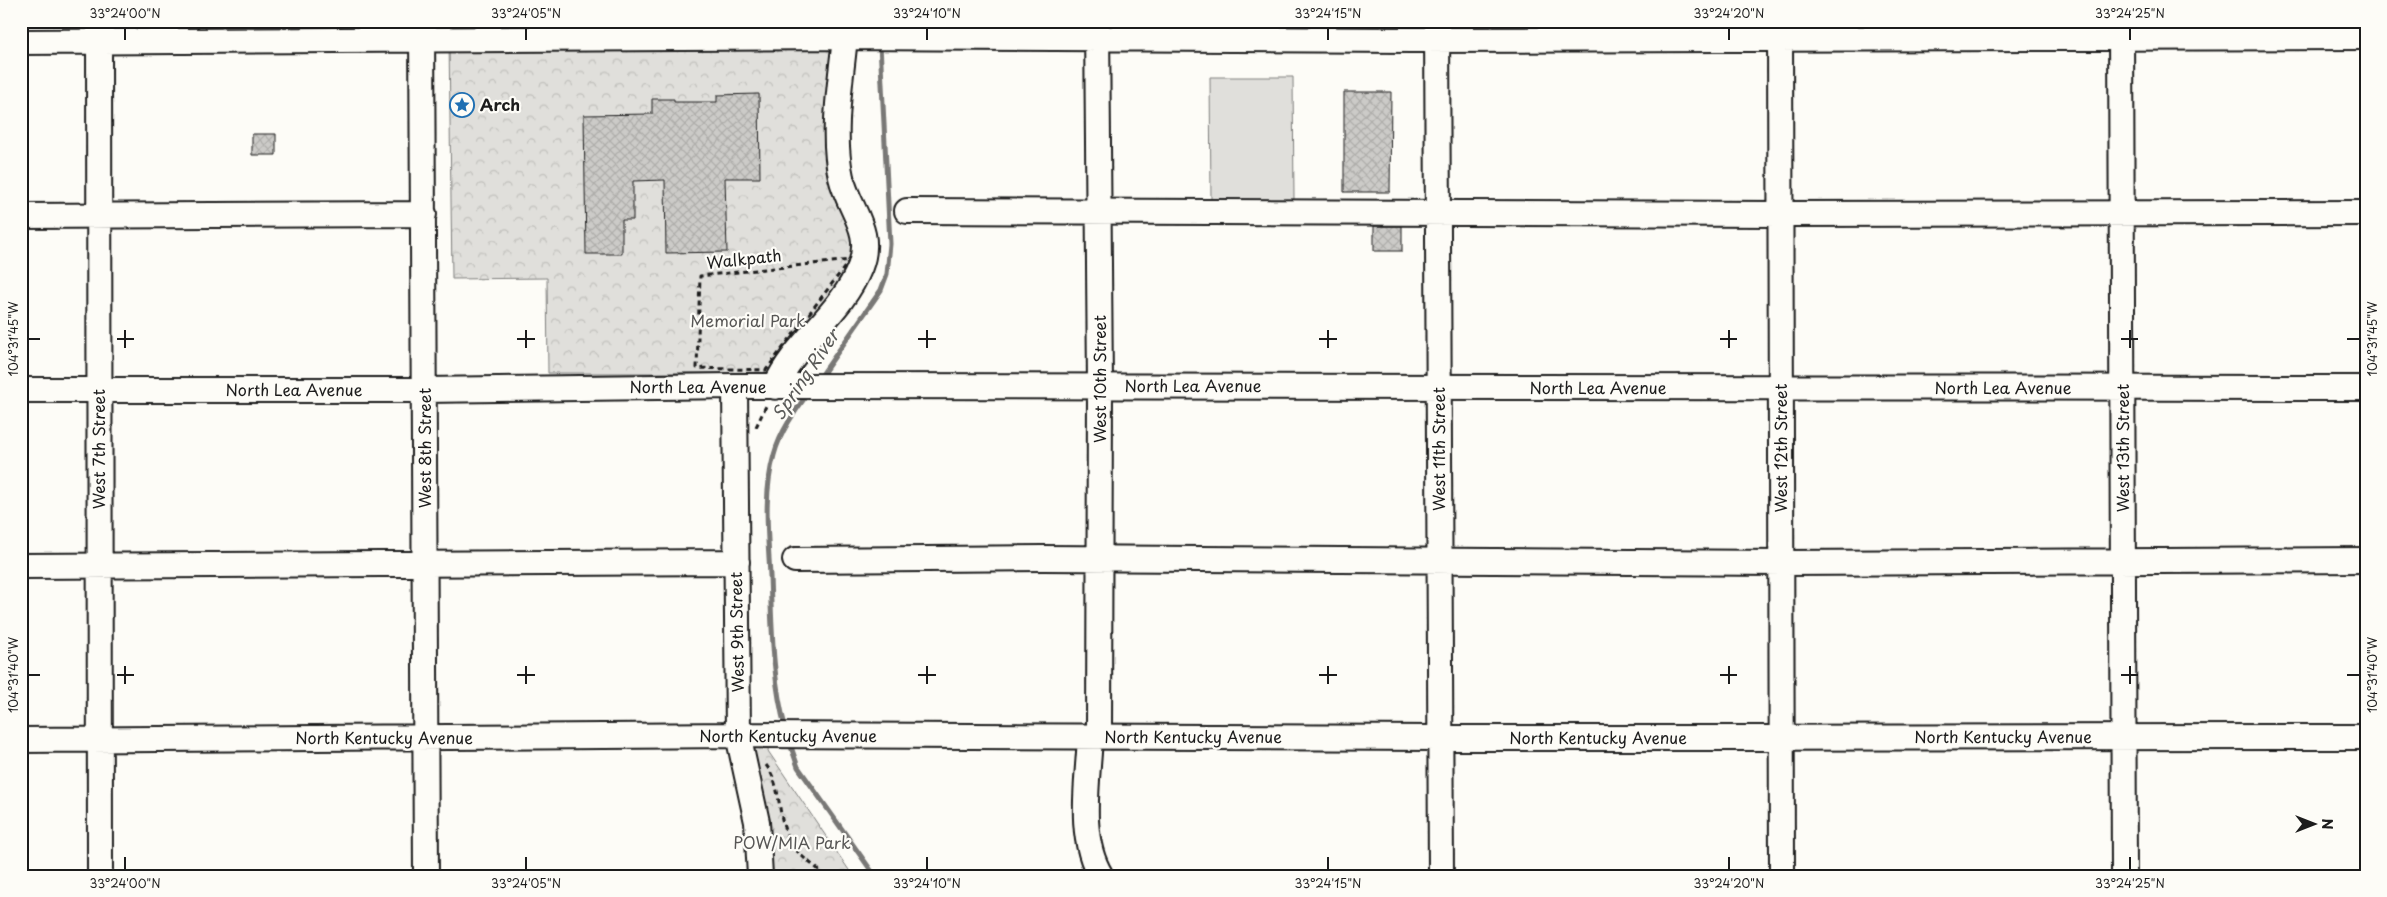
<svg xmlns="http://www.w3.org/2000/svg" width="2387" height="897" font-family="'Playpen Sans',sans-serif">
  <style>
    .grass { fill: #e0dfdb; stroke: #7e7e7c }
    .park { fill: url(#park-crowns); stroke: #7e7e7c }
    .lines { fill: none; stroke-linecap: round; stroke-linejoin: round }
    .stream { stroke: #797876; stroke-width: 5 }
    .building { fill: url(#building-cross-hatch); stroke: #1c1c1c }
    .minor-casing { stroke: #1c1c1c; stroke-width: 28 }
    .path { stroke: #1c1c1c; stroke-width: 3; stroke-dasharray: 5 4; stroke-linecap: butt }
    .minor { stroke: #fdfcf7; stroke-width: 24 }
    .ticks { fill: none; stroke: #1c1c1c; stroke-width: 2 }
    .labels { text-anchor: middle; stroke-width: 4.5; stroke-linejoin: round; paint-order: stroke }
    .poi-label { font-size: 16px; font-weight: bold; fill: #1c1c1c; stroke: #fdfcf7; text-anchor: start }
    .street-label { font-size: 16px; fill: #1c1c1c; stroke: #fdfcf7 }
    .park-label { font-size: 16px; fill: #575655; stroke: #fdfcf7 }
    .water-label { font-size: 18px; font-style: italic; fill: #5a5a58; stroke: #fdfcf7 }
    .neatline { fill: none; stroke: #1c1c1c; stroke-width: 2 }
    .ticks-label { font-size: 12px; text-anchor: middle; fill: #1c1c1c }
  </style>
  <defs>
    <pattern id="park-crowns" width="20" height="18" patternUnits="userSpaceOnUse" patternTransform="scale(1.25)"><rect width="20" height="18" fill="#e0dfdb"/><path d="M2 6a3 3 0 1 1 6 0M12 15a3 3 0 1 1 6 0" fill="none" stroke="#c0bfbb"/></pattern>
    <pattern id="building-cross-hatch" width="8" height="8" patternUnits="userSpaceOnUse" patternTransform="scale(1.25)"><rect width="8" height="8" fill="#cccbc8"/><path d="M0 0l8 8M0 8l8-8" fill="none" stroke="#afaeab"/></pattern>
  </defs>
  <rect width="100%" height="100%" fill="#fdfcf7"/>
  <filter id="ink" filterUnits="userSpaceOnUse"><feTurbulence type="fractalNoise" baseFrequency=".02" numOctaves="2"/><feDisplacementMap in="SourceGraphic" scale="10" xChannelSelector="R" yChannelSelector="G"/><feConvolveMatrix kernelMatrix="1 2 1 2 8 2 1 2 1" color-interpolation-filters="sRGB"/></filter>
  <g filter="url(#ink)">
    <path class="grass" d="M 1210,77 L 1293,77 L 1294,200 L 1211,200 Z"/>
    <path class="park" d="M 441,21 L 879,21 L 879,23 L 455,25 Z
      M 845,37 L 839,108 L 865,241 L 784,370 L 767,373 L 548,373 L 547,278 L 452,279 L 449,40 Z
      M 770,735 L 768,751 L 853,876 L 760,876 L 741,755 Z"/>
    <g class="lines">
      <path class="stream" d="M 819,379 L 881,290 L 887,274 L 890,244 L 880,44
        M 786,730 C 772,680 772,627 770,576 C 768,536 763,494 774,455 C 780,432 795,411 809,392
        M 789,741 L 798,767 L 875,876"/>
    </g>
    <path class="building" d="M 1344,92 L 1391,92 L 1390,192 L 1344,192 Z
      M 759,94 L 760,178 L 725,178 L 727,252 L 666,253 L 665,180 L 633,181 L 633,220 L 622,220 L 622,254 L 586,254 L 584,115 L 652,114 L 652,99 L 674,99 L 674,102 L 717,102 L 717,95 Z
      M 252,134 L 276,134 L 276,155 L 252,155 Z
      M 1374,226 L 1402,226 L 1402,251 L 1374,251 Z"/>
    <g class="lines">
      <defs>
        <path id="minor" d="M 99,21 L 100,876
          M 422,21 L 426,876
          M 1097,21 L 1100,386 L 1099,737
          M 1437,21 L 1441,876
          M 1780,21 L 1782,876
          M 2121,21 L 2124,876
          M 21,42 L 845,37 L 1414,40 L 2366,37
          M 907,211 L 1781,214 L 2366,213
          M 21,216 L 424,214
          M 735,386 L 738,735 L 757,822 L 760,876
          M 775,387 C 795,342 842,313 860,267 C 874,230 849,211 841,177 C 831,134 841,80 845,37
          M 21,390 L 425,390 L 735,386 L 2366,388
          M 795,560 L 1043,558 L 1782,563 L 2366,560
          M 21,566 L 737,562
          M 1090,737 C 1088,781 1077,837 1101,876
          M 21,740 L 738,735 L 1440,738 L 2366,737"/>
      </defs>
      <use href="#minor" class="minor-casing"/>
      <path class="path" d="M 850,260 L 766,370 L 697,368 L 700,276 Z
        M 756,427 L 766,406
        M 766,765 C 783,787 776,818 790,841 C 798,856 814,865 826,876"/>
      <use href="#minor" class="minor"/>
    </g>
  </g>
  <path class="ticks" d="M 125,28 L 125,40M 526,28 L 526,40M 927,28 L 927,40M 1328,28 L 1328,40M 1729,28 L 1729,40M 2130,28 L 2130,40M 125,330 L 125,348M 526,330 L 526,348M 927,330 L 927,348M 1328,330 L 1328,348M 1729,330 L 1729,348M 2130,330 L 2130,348M 28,339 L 40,339M 117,339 L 134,339M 517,339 L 535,339M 918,339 L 936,339M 1319,339 L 1337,339M 1720,339 L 1737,339M 2121,339 L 2138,339M 2347,339 L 2360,339M 125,666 L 125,684M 526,666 L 526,684M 927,666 L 927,684M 1328,666 L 1328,684M 1729,666 L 1729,684M 2130,666 L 2130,684M 28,675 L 40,675M 117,675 L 134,675M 517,675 L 535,675M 918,675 L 936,675M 1319,675 L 1337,675M 1720,675 L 1737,675M 2121,675 L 2138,675M 2347,675 L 2360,675M 125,857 L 125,870M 526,857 L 526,870M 927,857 L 927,870M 1328,857 L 1328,870M 1729,857 L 1729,870M 2130,857 L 2130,870"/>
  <defs>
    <symbol id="sight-ring" viewBox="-11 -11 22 22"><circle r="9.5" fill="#fdfcf7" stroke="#1f6fb2" stroke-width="1.5"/><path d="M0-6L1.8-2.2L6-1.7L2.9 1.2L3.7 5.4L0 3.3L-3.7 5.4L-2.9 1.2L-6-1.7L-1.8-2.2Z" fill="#1f6fb2"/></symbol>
  </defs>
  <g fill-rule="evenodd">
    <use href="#sight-ring" x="448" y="91" width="28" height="28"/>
  </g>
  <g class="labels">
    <g class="poi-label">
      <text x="480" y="111">Arch</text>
    </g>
    <g class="street-label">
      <text transform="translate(744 259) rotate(-6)" y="6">Walkpath</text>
      <text transform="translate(1100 379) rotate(-90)" y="6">West 10th Street</text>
      <text x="1193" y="392">North Lea Avenue</text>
      <text x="698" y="393">North Lea Avenue</text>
      <text x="1598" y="394">North Lea Avenue</text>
      <text x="2003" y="394">North Lea Avenue</text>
      <text x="294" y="396">North Lea Avenue</text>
      <text transform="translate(425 448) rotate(-90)" y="6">West 8th Street</text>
      <text transform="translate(1781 448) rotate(-90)" y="6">West 12th Street</text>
      <text transform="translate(2123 448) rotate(-90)" y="6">West 13th Street</text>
      <text transform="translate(99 449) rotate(-90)" y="6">West 7th Street</text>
      <text transform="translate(1439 449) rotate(-90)" y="6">West 11th Street</text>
      <text transform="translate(737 632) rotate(-91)" y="6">West 9th Street</text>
      <text x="788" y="742">North Kentucky Avenue</text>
      <text x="1193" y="743">North Kentucky Avenue</text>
      <text x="2003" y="743">North Kentucky Avenue</text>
      <text x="384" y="744">North Kentucky Avenue</text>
      <text x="1598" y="744">North Kentucky Avenue</text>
    </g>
    <g class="park-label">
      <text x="748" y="327">Memorial Park</text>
      <text x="792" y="849">POW/MIA Park</text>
    </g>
    <g class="water-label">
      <text transform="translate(806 375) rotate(-56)" y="6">Spring River</text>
    </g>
  </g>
  <rect width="2387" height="897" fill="none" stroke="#fdfcf7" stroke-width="55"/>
  <g transform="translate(2314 824) rotate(90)" stroke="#fdfcf7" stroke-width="4" paint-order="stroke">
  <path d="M0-4L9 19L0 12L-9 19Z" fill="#1c1c1c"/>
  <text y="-8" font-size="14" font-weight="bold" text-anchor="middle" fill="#1c1c1c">N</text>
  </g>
  <rect x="28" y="28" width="2332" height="842" class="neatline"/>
  <g class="ticks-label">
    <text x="125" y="18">33°24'00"N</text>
    <text x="526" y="18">33°24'05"N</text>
    <text x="927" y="18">33°24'10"N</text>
    <text x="1328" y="18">33°24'15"N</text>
    <text x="1729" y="18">33°24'20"N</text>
    <text x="2130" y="18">33°24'25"N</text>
    <text transform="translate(2373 339) rotate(-90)" y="4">104°31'45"W</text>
    <text transform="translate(14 339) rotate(-90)" y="4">104°31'45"W</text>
    <text transform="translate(2373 675) rotate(-90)" y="4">104°31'40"W</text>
    <text transform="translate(14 675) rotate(-90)" y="4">104°31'40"W</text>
    <text x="125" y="888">33°24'00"N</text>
    <text x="526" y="888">33°24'05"N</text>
    <text x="927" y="888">33°24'10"N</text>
    <text x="1328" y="888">33°24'15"N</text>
    <text x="1729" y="888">33°24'20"N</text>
    <text x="2130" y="888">33°24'25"N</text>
  </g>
</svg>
